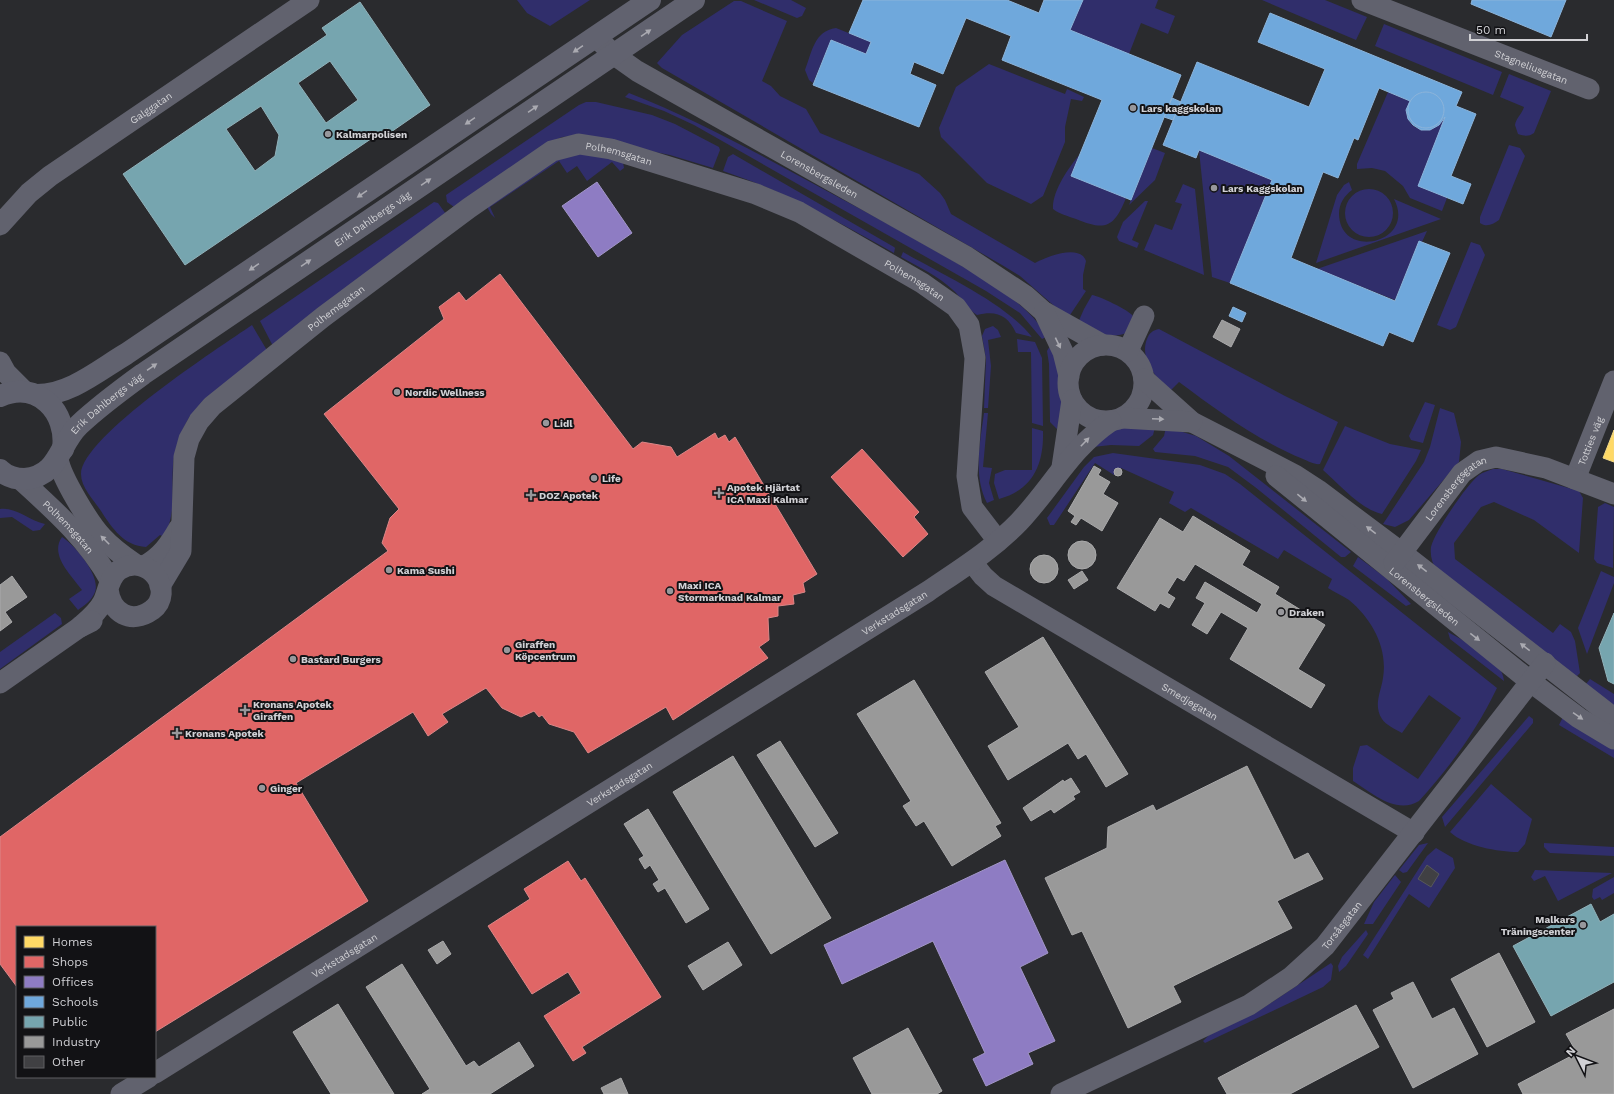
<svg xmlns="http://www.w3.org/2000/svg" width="1614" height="1094" font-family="'Work Sans',sans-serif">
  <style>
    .green { fill: #302e6b }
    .homes { fill: #ffd966; stroke: #f1d787 }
    .shops { fill: #e06666; stroke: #dc8687 }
    .offices { fill: #8e7cc3; stroke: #a296c8 }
    .schools { fill: #6fa8dc; stroke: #8cb4da }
    .public { fill: #76a5af; stroke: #91b2ba; fill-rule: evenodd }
    .industry { fill: #999; stroke: #aaaaab }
    .building { fill: #404043; stroke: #57585b }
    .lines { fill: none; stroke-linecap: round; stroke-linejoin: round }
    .minor { stroke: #61626e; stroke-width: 21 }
    .major { stroke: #61626f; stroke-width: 22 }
    .oneway { fill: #aaaab1 }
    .poi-dot { fill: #97979b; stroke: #121215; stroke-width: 1.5 }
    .labels { text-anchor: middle; stroke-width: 4; stroke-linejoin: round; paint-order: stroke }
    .street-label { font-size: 10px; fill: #d1d1d5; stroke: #121215 }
    .poi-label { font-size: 10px; font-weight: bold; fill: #d1d1d5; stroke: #121215; text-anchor: start }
  </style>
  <rect width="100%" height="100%" fill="#2a2b2e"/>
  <path class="green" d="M 517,0 L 590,0 L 550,26 L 527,13 Z
    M 754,0 L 791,0 L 806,8 L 802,16 L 797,18 Z
    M 1083,0 L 1158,0 L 1155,8 L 1175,16 L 1168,34 L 1141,23 L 1129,54 L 1070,30 Z
    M 1262,0 L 1325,0 L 1367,17 L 1356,40 Z
    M 734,1 L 741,1 L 787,21 L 762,81 L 771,86 L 780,96 L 806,109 L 820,133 L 919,174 L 940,193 L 945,200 L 951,214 L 1035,263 C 1046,257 1080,243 1086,261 L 1083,275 L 1083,289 L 1086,291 L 1068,318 L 1020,276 L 1002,265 L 662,68 L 657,63 L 682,35 Z
    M 1384,24 L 1502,72 L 1493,95 L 1375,46 Z
    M 836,28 L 871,42 L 866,54 L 831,40 L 813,83 L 809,80 L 805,70 C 812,52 814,31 836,28 Z
    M 989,64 L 1065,94 L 1067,89 L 1084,97 L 1082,101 L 1071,99 L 1065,127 L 1065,142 L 1043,196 L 1031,204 L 987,183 L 941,137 L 939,128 L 956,87 Z
    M 1509,74 L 1551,91 L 1534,133 C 1528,137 1525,136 1518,134 L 1515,125 C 1516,118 1522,114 1524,107 L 1500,97 Z
    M 1388,92 L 1410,101 C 1399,129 1427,139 1445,117 L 1447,198 L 1442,211 L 1410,198 L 1403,186 L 1385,171 L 1372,168 L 1357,169 L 1357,164 Z
    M 629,93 C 701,121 769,160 838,197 C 872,215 907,234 941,254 C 980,276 1022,298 1048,336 L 1042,339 L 1020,313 L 986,291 L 694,125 L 664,111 L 625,97 Z
    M 586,102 L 596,102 L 652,115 L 675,124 L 719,147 L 720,150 L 713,168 L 670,155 L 575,136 L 562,137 L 551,142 L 454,207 L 447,202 L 446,195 L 579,105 Z
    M 1509,145 L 1520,148 L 1525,156 L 1499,220 C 1493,224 1487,228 1480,223 L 1480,217 Z
    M 1152,148 L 1165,153 L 1155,180 L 1129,205 Z
    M 1199,150 L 1272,180 L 1230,283 L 1212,277 Z
    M 594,152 L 623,162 L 624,168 L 620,171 L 612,162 L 587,181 L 577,166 L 567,173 L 559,161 L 490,207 L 495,218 L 491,214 L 487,207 L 559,156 Z
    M 733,154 L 894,247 L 895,248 L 894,253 C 836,221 786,192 723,171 L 728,157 Z
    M 1080,154 L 1071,176 L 1126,198 C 1114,228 1105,231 1076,219 C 1068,216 1059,214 1053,209 C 1052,191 1069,167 1080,154 Z
    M 1349,182 L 1352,190 C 1344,196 1339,204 1339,214 C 1340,261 1417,243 1394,199 L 1441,219 L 1316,263 L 1337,195 L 1344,185 Z
    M 1183,184 L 1195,189 L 1204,275 L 1144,250 L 1155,224 L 1172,230 L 1182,204 L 1175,202 Z
    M1345 213a24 24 0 1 1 48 0a24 24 0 1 1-48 0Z
    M 1145,201 L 1148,201 L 1132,240 L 1139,243 L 1137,248 L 1119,241 L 1117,237 L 1123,222 Z
    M 434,202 L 438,203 L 446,214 L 274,348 L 260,321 Z
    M 1427,231 L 1422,242 L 1419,241 L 1395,300 L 1317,269 Z
    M 1471,242 L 1480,245 L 1485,255 L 1456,327 L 1450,330 L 1437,325 Z
    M 903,252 C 943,275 1004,302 1032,337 L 1016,333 C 1008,315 996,310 977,315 C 967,309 961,297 953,290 C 938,276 919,267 901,257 Z
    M 1092,295 C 1099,296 1129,310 1133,316 L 1126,333 C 1109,340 1093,331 1077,325 L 1084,309 Z
    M 252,325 L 268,352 L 190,416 C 181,431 175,447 173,465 C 171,493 177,510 164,537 L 160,535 L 146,547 C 124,546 112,528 101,511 C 94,500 81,488 81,474 C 82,436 220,347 252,325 Z
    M 993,326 L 998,330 L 1001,337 L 988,340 L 991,366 L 988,408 L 984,408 L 986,359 L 982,336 L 985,329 Z
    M 1159,329 L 1285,396 L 1338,422 L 1320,464 C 1315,465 1308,461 1303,459 C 1257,440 1218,411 1179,382 L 1169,392 C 1157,378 1139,359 1147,339 C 1149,333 1153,330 1159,329 Z
    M 1017,339 L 1035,342 L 1042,358 L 1043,426 L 1032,423 L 1031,352 L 1018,352 Z
    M 1050,346 L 1060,372 L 1059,390 L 1063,403 L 1057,429 L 1050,422 L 1049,364 L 1047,351 Z
    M 1425,402 L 1435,405 L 1423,443 L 1411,440 L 1409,436 Z
    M 1440,408 L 1454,413 L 1461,442 L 1459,462 L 1409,520 L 1395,527 L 1383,524 L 1424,462 L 1430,447 Z
    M 984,413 L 988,413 L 983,467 L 992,468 L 989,483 L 994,500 L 987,503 C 973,476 980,443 984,413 Z
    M 1156,424 L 1153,435 L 1139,446 L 1111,445 L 1093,447 L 1112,430 L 1122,427 Z
    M 1345,426 L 1390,444 L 1421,450 L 1416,461 L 1382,514 C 1360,509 1340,485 1323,470 Z
    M 1166,427 L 1196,436 L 1229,456 L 1351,552 L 1345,557 L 1341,557 L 1255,487 L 1228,467 L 1195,456 L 1155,452 L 1153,449 L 1164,436 Z
    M 1032,428 L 1043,431 C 1044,464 1033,490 999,499 L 994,483 L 995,474 L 1005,470 L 1032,470 Z
    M 1113,453 L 1200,465 L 1225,474 L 1240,484 L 1497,688 C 1477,730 1450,767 1419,801 C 1396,815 1372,793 1353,781 L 1353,768 L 1360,746 L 1367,745 L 1418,779 L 1461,718 L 1429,695 L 1402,733 C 1395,729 1386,725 1382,719 C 1373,705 1381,692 1383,678 C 1388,648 1372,619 1349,600 C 1343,596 1334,592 1328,588 L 1332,579 L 1284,550 L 1278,559 L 1191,508 L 1185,512 L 1169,503 L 1174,492 L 1121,468 L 1114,469 L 1114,475 L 1095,463 L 1054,525 L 1050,525 L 1047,518 L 1084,467 L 1094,457 Z
    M 1493,469 L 1502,469 L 1579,491 L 1583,498 L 1579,553 L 1534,520 L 1494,502 L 1481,507 L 1454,543 L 1455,559 L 1553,633 L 1560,624 L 1571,632 L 1575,641 L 1580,673 L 1576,677 L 1437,571 C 1432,563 1430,556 1431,547 C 1434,533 1467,484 1479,475 C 1483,472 1488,471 1493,469 Z
    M 1605,503 L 1614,507 L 1613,568 L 1597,563 L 1594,559 L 1598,507 Z
    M 0,509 C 16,507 30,521 45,524 L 40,530 L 33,531 L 12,517 L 0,518 Z
    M 62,537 C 75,545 101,576 95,592 C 92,600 85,605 78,610 L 69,599 L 82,590 C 72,576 49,555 62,537 Z
    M 1358,557 L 1386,578 L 1411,604 L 1406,606 L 1353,566 Z
    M 1601,571 L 1614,577 L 1614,583 L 1587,654 L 1578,628 Z
    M 55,613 L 61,618 L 62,624 L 0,669 L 0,652 Z
    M 1448,632 C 1465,642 1503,658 1504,681 L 1450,639 Z
    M 1590,679 L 1614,694 L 1614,706 L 1586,684 Z
    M 1529,716 L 1533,719 L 1533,723 L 1445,827 L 1442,817 Z
    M 1563,717 L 1614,748 L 1614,758 L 1559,725 Z
    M 1491,784 L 1532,819 L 1525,844 L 1518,852 C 1498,852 1465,846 1450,832 Z
    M 1428,843 L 1407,872 L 1403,873 L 1399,870 L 1419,845 Z
    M 1544,843 L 1614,847 L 1614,856 L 1550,853 L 1544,847 Z
    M 1436,848 L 1453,858 L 1455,868 L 1429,908 L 1409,894 L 1368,959 L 1363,955 L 1427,856 Z
    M 1535,870 L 1612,873 L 1558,901 L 1545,876 L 1534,881 L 1531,877 Z
    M 1395,875 L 1401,882 L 1373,924 L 1364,924 L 1374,902 Z
    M 1614,877 L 1614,893 L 1602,900 L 1600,897 L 1594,900 L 1592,897 L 1593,889 Z
    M 1366,930 L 1368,934 L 1346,966 L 1339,972 L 1338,966 L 1342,957 Z
    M 1331,963 L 1333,966 L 1331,980 L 1323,987 L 1205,1043 L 1203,1041 L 1209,1035 L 1260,1010 Z"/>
  <path class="homes" d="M 1614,430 L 1614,462 L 1603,458 Z"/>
  <path class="shops" d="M 500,274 L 633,449 L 642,442 L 671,447 L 677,457 L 715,433 L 718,439 L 725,435 L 729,442 L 735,437 L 817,574 L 803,583 L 805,592 L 793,595 L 794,604 L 778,606 L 778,616 L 768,618 L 769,640 L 759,647 L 768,658 L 673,720 L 666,707 L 588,753 L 574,732 L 549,724 L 542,715 L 539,717 L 534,711 L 521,717 L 502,708 L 486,688 L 442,714 L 448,722 L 428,736 L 413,712 L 296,783 L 368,901 L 155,1032 L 155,927 L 17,927 L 17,987 L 0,964 L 0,837 L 388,551 L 382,543 L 390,518 L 399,509 L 324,414 L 444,319 L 439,307 L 459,292 L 466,301 Z
    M 862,449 L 919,512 L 914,517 L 928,534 L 903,557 L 831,477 Z
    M 568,861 L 581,881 L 585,878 L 661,997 L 582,1047 L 586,1053 L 573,1061 L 544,1016 L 581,993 L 568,972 L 532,994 L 488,926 L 530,899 L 524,889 Z"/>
  <path class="offices" d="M 597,182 L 632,233 L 598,257 L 562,206 Z
    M 1005,860 L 1048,953 L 1020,967 L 1055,1041 L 1028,1053 L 1033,1064 L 986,1086 L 973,1059 L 985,1053 L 933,941 L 842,984 L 824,945 Z"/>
  <path class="schools" d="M 863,0 L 1007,0 L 1039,13 L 1044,0 L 1083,0 L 1070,30 L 1181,75 L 1131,200 L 1071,176 L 1102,100 L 1002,60 L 1011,36 L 966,18 L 943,74 L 914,62 L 910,74 L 936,85 L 919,127 L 813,85 L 831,40 L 866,54 L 871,42 L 849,33 Z
    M 1472,0 L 1566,0 L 1551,37 L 1471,4 Z
    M 1270,13 L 1462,92 L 1456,106 L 1476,114 L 1451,176 L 1471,184 L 1463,204 L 1418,186 L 1445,117 L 1439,125 L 1430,130 L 1421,130 L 1413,125 L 1408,119 L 1406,110 L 1410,101 L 1379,88 L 1358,140 L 1354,138 L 1338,178 L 1323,172 L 1291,258 L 1395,301 L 1419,241 L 1450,253 L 1413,342 L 1389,332 L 1383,346 L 1230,283 L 1272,180 L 1199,150 L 1196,158 L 1163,145 L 1197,62 L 1309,107 L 1325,69 L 1258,42 Z
    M1408 110a18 18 0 1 1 36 0a18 18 0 1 1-36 0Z
    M 1172,98 L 1181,102 L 1173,120 L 1164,117 Z
    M 1233,307 L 1246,313 L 1242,322 L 1229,316 Z"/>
  <path class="public" d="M 360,2 L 430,105 L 391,132 L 387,128 L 185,265 L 123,174 L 327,35 L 322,28 ZM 330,61 L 358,100 L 326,123 L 298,83 ZM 261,106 L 279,135 L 275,156 L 255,171 L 226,129 Z
    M 1614,613 L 1614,684 L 1608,681 L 1599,648 Z
    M 1591,904 L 1600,922 L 1614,914 L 1614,982 L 1551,1016 L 1513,946 Z"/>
  <path class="industry" d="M 1222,320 L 1240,329 L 1231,347 L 1213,337 Z
    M 1094,466 L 1101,470 L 1098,475 L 1110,482 L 1103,494 L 1118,503 L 1102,531 L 1081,518 L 1076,525 L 1071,522 L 1075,516 L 1068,511 Z
    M1114 472a4 4 0 1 1 8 0a4 4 0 1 1-8 0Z
    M 1193,516 L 1250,551 L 1242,565 L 1279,587 L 1275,594 L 1325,625 L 1298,669 L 1325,685 L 1311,708 L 1230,659 L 1248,628 L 1221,612 L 1207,634 L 1192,625 L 1205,603 L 1196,598 L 1205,582 L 1257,613 L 1262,604 L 1195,564 L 1184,581 L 1177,577 L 1167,593 L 1175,598 L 1169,608 L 1160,603 L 1155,611 L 1117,588 L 1160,518 L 1183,532 Z
    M1068 555a14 14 0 1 1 28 0a14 14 0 1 1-28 0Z
    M1030 569a14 14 0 1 1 28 0a14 14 0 1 1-28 0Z
    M 1082,571 L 1088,580 L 1074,589 L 1068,580 Z
    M 12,576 L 27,597 L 5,612 L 12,622 L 0,631 L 0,585 Z
    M 1043,637 L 1128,774 L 1106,787 L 1086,754 L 1078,759 L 1068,743 L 1008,780 L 988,746 L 1019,727 L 985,672 Z
    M 914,680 L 1001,823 L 995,826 L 1001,836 L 952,866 L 924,821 L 916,826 L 903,806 L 911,801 L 857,714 Z
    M 780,741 L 838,833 L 815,847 L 757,755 Z
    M 733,756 L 831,918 L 771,954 L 673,792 Z
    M 1247,766 L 1294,860 L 1308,853 L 1323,879 L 1277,901 L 1292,928 L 1173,986 L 1181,1002 L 1128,1028 L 1082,931 L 1072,935 L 1045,878 L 1107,848 L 1108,827 L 1153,805 L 1156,811 Z
    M 1071,778 L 1080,792 L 1073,796 L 1075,799 L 1054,813 L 1051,809 L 1031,821 L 1023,808 L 1063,780 L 1064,782 Z
    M 648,809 L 709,909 L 686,923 L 665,888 L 658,892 L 653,884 L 659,880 L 650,865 L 645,869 L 639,859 L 644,856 L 624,824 Z
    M 443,941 L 451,954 L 437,964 L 428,950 Z
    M 728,942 L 742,965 L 703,990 L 688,966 Z
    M 1499,953 L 1535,1022 L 1487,1047 L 1451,979 Z
    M 402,964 L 466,1066 L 474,1061 L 479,1067 L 519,1042 L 534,1066 L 490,1094 L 422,1094 L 430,1089 L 366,987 Z
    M 1413,982 L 1432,1019 L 1454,1008 L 1478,1054 L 1413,1088 L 1373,1010 L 1394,999 L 1391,993 Z
    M 338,1004 L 394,1094 L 331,1094 L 293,1032 Z
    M 1356,1005 L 1379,1047 L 1290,1094 L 1227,1094 L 1218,1078 Z
    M 1614,1009 L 1614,1094 L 1523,1094 L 1518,1084 L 1577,1053 L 1566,1034 Z
    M 908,1028 L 942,1091 L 937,1094 L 872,1094 L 853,1058 Z
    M 621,1078 L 628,1094 L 604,1094 L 601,1088 Z"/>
  <path class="building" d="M 1427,865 L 1439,874 L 1431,887 L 1418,879 Z"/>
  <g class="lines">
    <g class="minor">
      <path id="s1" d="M 1362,0 L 1589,89"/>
      <path id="s2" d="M 596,37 L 613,54 L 637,71 L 967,257 L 1026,296 L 1044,312 L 1103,345"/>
      <path id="s3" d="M 0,225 L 29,193 L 50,176 L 309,0"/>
      <path d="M 1044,312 L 1063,352 L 1069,376"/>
      <circle cx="1106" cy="383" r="38"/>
      <path d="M 1128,351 L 1144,316"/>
      <path d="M 0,362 L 6,373 L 24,391"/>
      <path d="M 1144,379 L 1192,422 L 1295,475 L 1318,490 L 1402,553 L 1614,718"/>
      <path d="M 1123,418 L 1192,422"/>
      <path d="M 58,459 C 61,477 89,523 102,537 C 112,548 123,556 135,564"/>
      <path d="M 1062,467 L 1072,400"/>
      <path id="s4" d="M 1276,476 L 1531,682 L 1579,718 L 1614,739"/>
      <path id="s5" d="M 20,479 C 54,510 88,540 110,580"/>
      <path id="s6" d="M 1575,479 L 1614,381"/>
      <path id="s7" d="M 972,562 L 983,576 L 994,586 L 1414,833"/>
      <path id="s8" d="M 1394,563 L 1462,473 L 1479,461 L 1496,457 L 1546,468 L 1614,494"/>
      <path d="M 144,566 C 161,557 170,544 179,528"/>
      <path id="s9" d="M 160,586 L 181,551 L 184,457 L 189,439 L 199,421 L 212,406 L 323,317 L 469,208 L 552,151 L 579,144 L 611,149 L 756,194 L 799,212 L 922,283 L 956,307 L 969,325 L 975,358 L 967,476 L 972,507 L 998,541"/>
      <path d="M 80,627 C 88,620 98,612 103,602 C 108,592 109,577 119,570 C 149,551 176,592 152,610 C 131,625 111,613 108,589"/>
      <path d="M 0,683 L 80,627 L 92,621"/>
      <path id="s10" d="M 155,1073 L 927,592 C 959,570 992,550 1019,522 C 1052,487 1071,448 1111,421"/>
      <path d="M 121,1094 L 149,1077"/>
      <path id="s11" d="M 1061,1094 L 1249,1005 L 1291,977 L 1325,946 L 1545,663"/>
    </g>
    <g class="major">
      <path d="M 37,395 C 70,395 99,370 126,354 L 650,0"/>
      <path d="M 0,396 C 38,380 68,412 63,449"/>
      <path id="s12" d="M 0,470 C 7,477 15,479 25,479 C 60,475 58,445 79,425 C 99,406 121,390 143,374 L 694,0"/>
    </g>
  </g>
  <defs><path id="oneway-solid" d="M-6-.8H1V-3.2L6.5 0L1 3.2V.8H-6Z"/></defs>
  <g class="oneway">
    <use href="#oneway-solid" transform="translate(646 33) rotate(-34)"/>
    <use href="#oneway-solid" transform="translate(578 49) rotate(146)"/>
    <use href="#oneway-solid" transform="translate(533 109) rotate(-34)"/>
    <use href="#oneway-solid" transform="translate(470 121) rotate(146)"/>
    <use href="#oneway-solid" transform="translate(426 182) rotate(-34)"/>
    <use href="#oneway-solid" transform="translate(362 194) rotate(146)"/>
    <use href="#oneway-solid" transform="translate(306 263) rotate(-34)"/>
    <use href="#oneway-solid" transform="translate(254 267) rotate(146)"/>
    <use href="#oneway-solid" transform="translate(1058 343) rotate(64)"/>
    <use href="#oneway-solid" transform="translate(152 367) rotate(-34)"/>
    <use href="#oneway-solid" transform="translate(1158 419) rotate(2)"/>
    <use href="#oneway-solid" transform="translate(1085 442) rotate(-46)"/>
    <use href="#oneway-solid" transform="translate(1302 498) rotate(39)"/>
    <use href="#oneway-solid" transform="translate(1371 530) rotate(-143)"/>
    <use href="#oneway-solid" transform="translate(105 540) rotate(-135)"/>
    <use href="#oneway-solid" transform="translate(1422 568) rotate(-142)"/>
    <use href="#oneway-solid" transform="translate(1475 637) rotate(38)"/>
    <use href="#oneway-solid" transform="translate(1525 647) rotate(-142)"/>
    <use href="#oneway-solid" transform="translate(1578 716) rotate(34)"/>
  </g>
  <g class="poi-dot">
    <circle cx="1133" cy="108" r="4"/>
    <circle cx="328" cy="134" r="4"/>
    <circle cx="1214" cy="188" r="4"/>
    <circle cx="397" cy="392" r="4"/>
    <circle cx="546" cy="423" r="4"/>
    <circle cx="594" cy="478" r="4"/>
    <path d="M717 487h4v4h4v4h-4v4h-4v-4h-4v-4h4z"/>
    <path d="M529 489h4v4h4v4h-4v4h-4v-4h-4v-4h4z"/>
    <circle cx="389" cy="570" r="4"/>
    <circle cx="670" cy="591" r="4"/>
    <circle cx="1281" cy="612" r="4"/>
    <circle cx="507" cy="650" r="4"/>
    <circle cx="293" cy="659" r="4"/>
    <path d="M243 704h4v4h4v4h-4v4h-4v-4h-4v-4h4z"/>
    <path d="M175 727h4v4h4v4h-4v4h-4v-4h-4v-4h4z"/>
    <circle cx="262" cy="788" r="4"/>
    <circle cx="1583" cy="925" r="4"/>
  </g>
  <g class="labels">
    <g class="street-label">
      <text dy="4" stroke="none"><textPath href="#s1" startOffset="182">Stagneliusgatan</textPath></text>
      <text dy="4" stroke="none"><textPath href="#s3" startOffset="192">Galggatan</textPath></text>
      <text dy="4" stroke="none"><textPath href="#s9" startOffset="688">Polhemsgatan</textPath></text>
      <text dy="4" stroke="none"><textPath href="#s2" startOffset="263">Lorensbergsleden</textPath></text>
      <text dy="4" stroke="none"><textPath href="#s12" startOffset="466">Erik Dahlbergs väg</textPath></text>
      <text dy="4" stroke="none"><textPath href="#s9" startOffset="1012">Polhemsgatan</textPath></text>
      <text dy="4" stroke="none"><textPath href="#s9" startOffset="352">Polhemsgatan</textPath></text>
      <text dy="4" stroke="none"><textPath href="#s12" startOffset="142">Erik Dahlbergs väg</textPath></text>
      <text dy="4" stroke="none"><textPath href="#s6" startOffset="41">Totties väg</textPath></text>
      <text dy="4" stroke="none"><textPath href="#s8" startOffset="98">Lorensbergsgatan</textPath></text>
      <text dy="4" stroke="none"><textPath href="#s5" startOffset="68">Polhemsgatan</textPath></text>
      <text dy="4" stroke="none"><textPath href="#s4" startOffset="191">Lorensbergsleden</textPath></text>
      <text dy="4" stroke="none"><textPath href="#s10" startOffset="871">Verkstadsgatan</textPath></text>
      <text dy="4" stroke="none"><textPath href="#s7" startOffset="260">Smedjegatan</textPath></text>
      <text dy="4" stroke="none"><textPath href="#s10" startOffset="547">Verkstadsgatan</textPath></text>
      <text dy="4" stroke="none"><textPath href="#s11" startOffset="331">Torsåsgatan</textPath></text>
      <text dy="4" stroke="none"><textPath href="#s10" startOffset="223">Verkstadsgatan</textPath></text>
    </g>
    <g class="poi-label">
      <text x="1141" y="112">Lars kaggskolan</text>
      <text x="336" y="138">Kalmarpolisen</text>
      <text x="1222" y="192">Lars Kaggskolan</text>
      <text x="405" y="396">Nordic Wellness</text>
      <text x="554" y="427">Lidl</text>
      <text x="602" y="482">Life</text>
      <text x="727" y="491">Apotek Hjärtat<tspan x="727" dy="12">ICA Maxi Kalmar</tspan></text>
      <text x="539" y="499">DOZ Apotek</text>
      <text x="397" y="574">Kama Sushi</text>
      <text x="678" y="589">Maxi ICA<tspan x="678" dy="12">Stormarknad Kalmar</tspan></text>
      <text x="1289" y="616">Draken</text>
      <text x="515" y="648">Giraffen<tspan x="515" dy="12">Köpcentrum</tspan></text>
      <text x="301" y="663">Bastard Burgers</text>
      <text x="253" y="708">Kronans Apotek<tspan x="253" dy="12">Giraffen</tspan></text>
      <text x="185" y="737">Kronans Apotek</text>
      <text x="270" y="792">Ginger</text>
      <text x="1575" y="923" text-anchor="end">Malkars<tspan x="1575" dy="12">Träningscenter</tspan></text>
    </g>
  </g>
  <rect x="16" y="926" width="140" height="152" fill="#121215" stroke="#5e5e62"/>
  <rect x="24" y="936" width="20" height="12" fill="#ffd966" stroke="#5e5e62"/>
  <text x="52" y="946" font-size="12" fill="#d1d1d5">Homes</text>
  <rect x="24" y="956" width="20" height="12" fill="#e06666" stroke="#5e5e62"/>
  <text x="52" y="966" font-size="12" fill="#d1d1d5">Shops</text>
  <rect x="24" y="976" width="20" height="12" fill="#8e7cc3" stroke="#5e5e62"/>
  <text x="52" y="986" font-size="12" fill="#d1d1d5">Offices</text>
  <rect x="24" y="996" width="20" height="12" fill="#6fa8dc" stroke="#5e5e62"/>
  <text x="52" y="1006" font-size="12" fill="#d1d1d5">Schools</text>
  <rect x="24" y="1016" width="20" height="12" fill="#76a5af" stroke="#5e5e62"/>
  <text x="52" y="1026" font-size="12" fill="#d1d1d5">Public</text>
  <rect x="24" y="1036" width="20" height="12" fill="#999999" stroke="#5e5e62"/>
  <text x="52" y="1046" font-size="12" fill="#d1d1d5">Industry</text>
  <rect x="24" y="1056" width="20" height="12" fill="#404043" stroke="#5e5e62"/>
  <text x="52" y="1066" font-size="12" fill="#d1d1d5">Other</text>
  <g transform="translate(1578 1058) rotate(312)" stroke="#121215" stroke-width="3" paint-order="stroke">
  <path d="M0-3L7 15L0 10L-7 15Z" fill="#d1d1d5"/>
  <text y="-6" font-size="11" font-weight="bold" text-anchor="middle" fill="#d1d1d5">N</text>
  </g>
  <path d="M1470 34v6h117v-6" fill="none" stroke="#d1d1d5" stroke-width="2"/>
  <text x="1476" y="34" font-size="12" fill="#d1d1d5" stroke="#121215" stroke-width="3" paint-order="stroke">50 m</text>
</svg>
